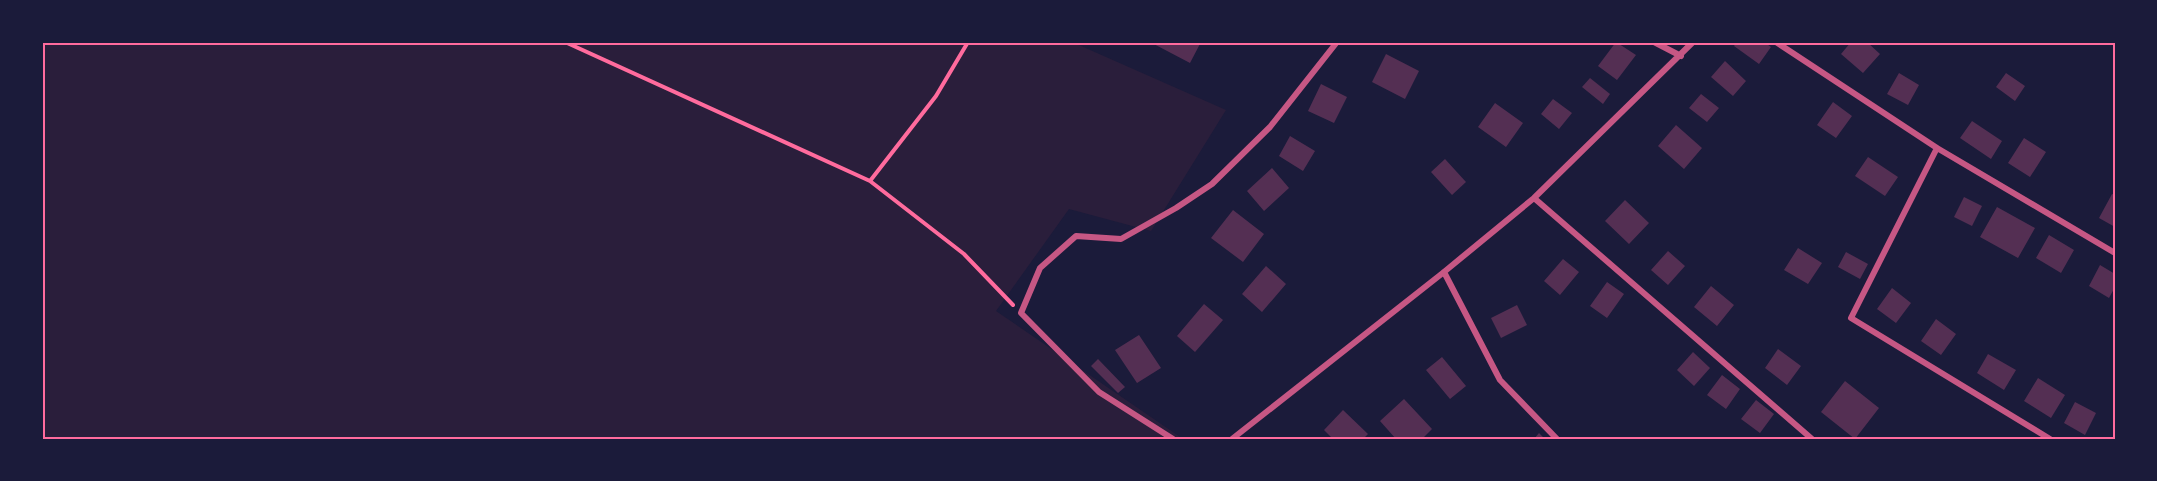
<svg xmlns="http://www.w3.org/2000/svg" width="2157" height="481" font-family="Commissioner,sans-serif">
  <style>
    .green { fill: #2a1e3b }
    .building { fill: #542f53 }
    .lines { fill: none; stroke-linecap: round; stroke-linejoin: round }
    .path { stroke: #ff6b9d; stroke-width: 4 }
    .minor { stroke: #c65784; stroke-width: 6 }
    .neatline { fill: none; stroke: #ff6b9d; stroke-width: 2 }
  </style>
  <rect width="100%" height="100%" fill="#1b1b3a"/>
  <path class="green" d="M 42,42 L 1072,42 L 1226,110 L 1151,231 L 1069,209 L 996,311 L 1183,439 L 42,439 Z"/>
  <path class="building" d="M 1150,42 L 1201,42 L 1190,63 Z
    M 1616,42 L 1636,55 L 1617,80 L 1598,66 Z
    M 1737,42 L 1764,42 L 1771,47 L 1759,64 L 1734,46 Z
    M 1851,42 L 1867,42 L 1880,54 L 1863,73 L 1841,54 Z
    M 1386,54 L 1419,71 L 1405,99 L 1372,82 Z
    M 1725,61 L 1746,81 L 1733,96 L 1711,77 Z
    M 1899,73 L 1919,85 L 1908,105 L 1887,94 Z
    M 2006,73 L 2025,86 L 2015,101 L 1996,87 Z
    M 1590,78 L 1610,94 L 1603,104 L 1582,87 Z
    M 1321,84 L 1347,97 L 1334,123 L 1308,111 Z
    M 1701,94 L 1719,108 L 1707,122 L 1689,108 Z
    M 1553,99 L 1572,113 L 1559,129 L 1541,114 Z
    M 1833,102 L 1852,116 L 1836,138 L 1817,125 Z
    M 1495,103 L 1523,123 L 1506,147 L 1478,127 Z
    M 1972,121 L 2002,141 L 1991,159 L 1960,138 Z
    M 1676,125 L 1702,148 L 1684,169 L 1658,146 Z
    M 1290,136 L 1315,151 L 1303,171 L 1279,156 Z
    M 2024,138 L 2046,152 L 2030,177 L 2008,163 Z
    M 1868,157 L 1898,177 L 1885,196 L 1855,176 Z
    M 1445,159 L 1466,182 L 1452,195 L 1431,172 Z
    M 1272,168 L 1289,188 L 1264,211 L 1247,191 Z
    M 2112,194 L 2115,195 L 2115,227 L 2099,218 Z
    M 1964,197 L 1982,206 L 1972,226 L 1954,217 Z
    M 1625,200 L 1649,223 L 1629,244 L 1605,221 Z
    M 1997,207 L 2035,228 L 2018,258 L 1980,237 Z
    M 1233,210 L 1264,234 L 1243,262 L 1211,238 Z
    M 2049,235 L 2074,250 L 2061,273 L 2036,258 Z
    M 1798,248 L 1822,263 L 1808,284 L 1784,270 Z
    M 1668,251 L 1685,266 L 1668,285 L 1651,270 Z
    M 1846,252 L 1868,264 L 1860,279 L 1838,267 Z
    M 1563,259 L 1579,272 L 1560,295 L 1544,281 Z
    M 2100,265 L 2115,274 L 2115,287 L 2109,298 L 2089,286 Z
    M 1266,266 L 1286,284 L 1262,312 L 1242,294 Z
    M 1607,282 L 1624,294 L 1607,318 L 1590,306 Z
    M 1711,286 L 1734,305 L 1717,326 L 1694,307 Z
    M 1892,288 L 1911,303 L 1896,323 L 1877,309 Z
    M 1204,304 L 1223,320 L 1195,352 L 1177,336 Z
    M 1517,305 L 1527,325 L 1501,338 L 1491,318 Z
    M 1936,319 L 1956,334 L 1941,355 L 1921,341 Z
    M 1139,335 L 1161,368 L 1137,383 L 1115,350 Z
    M 1778,349 L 1801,366 L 1787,385 L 1765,368 Z
    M 1693,352 L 1710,368 L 1694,386 L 1677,370 Z
    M 1988,354 L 2016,370 L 2004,390 L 1977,373 Z
    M 1442,357 L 1466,386 L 1450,399 L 1426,370 Z
    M 1098,359 L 1125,387 L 1118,393 L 1091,366 Z
    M 1722,375 L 1740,389 L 1726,409 L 1707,395 Z
    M 2038,378 L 2065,395 L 2051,418 L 2024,401 Z
    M 1845,381 L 1879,408 L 1855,439 L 1821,412 Z
    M 1404,399 L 1432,429 L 1422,439 L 1396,439 L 1380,421 Z
    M 1756,400 L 1774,414 L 1760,433 L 1741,419 Z
    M 2075,402 L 2096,413 L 2085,435 L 2064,423 Z
    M 1343,410 L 1368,434 L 1363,439 L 1333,439 L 1324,430 Z
    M 1539,433 L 1545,439 L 1534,439 Z"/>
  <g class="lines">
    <path class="path" d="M 565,42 L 870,181 L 964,254 L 1013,305
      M 870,181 L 936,96 L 968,42"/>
    <path class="minor" d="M 1654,42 L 1681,56
      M 1776,42 L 1937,148 L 2115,253
      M 1937,148 L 1851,318 L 2050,439
      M 1534,198 L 1812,439
      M 1444,272 L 1500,380 L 1557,439
      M 1173,439 L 1099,392 L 1021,313 L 1040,268 L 1076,236 L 1121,239 L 1176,208 L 1212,184 L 1270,127 L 1337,42
      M 1232,439 L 1444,272 L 1534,198 L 1693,42"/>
  </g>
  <rect width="2157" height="481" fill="none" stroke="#1b1b3a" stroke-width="87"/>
  <rect x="44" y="44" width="2070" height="394" class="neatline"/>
</svg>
